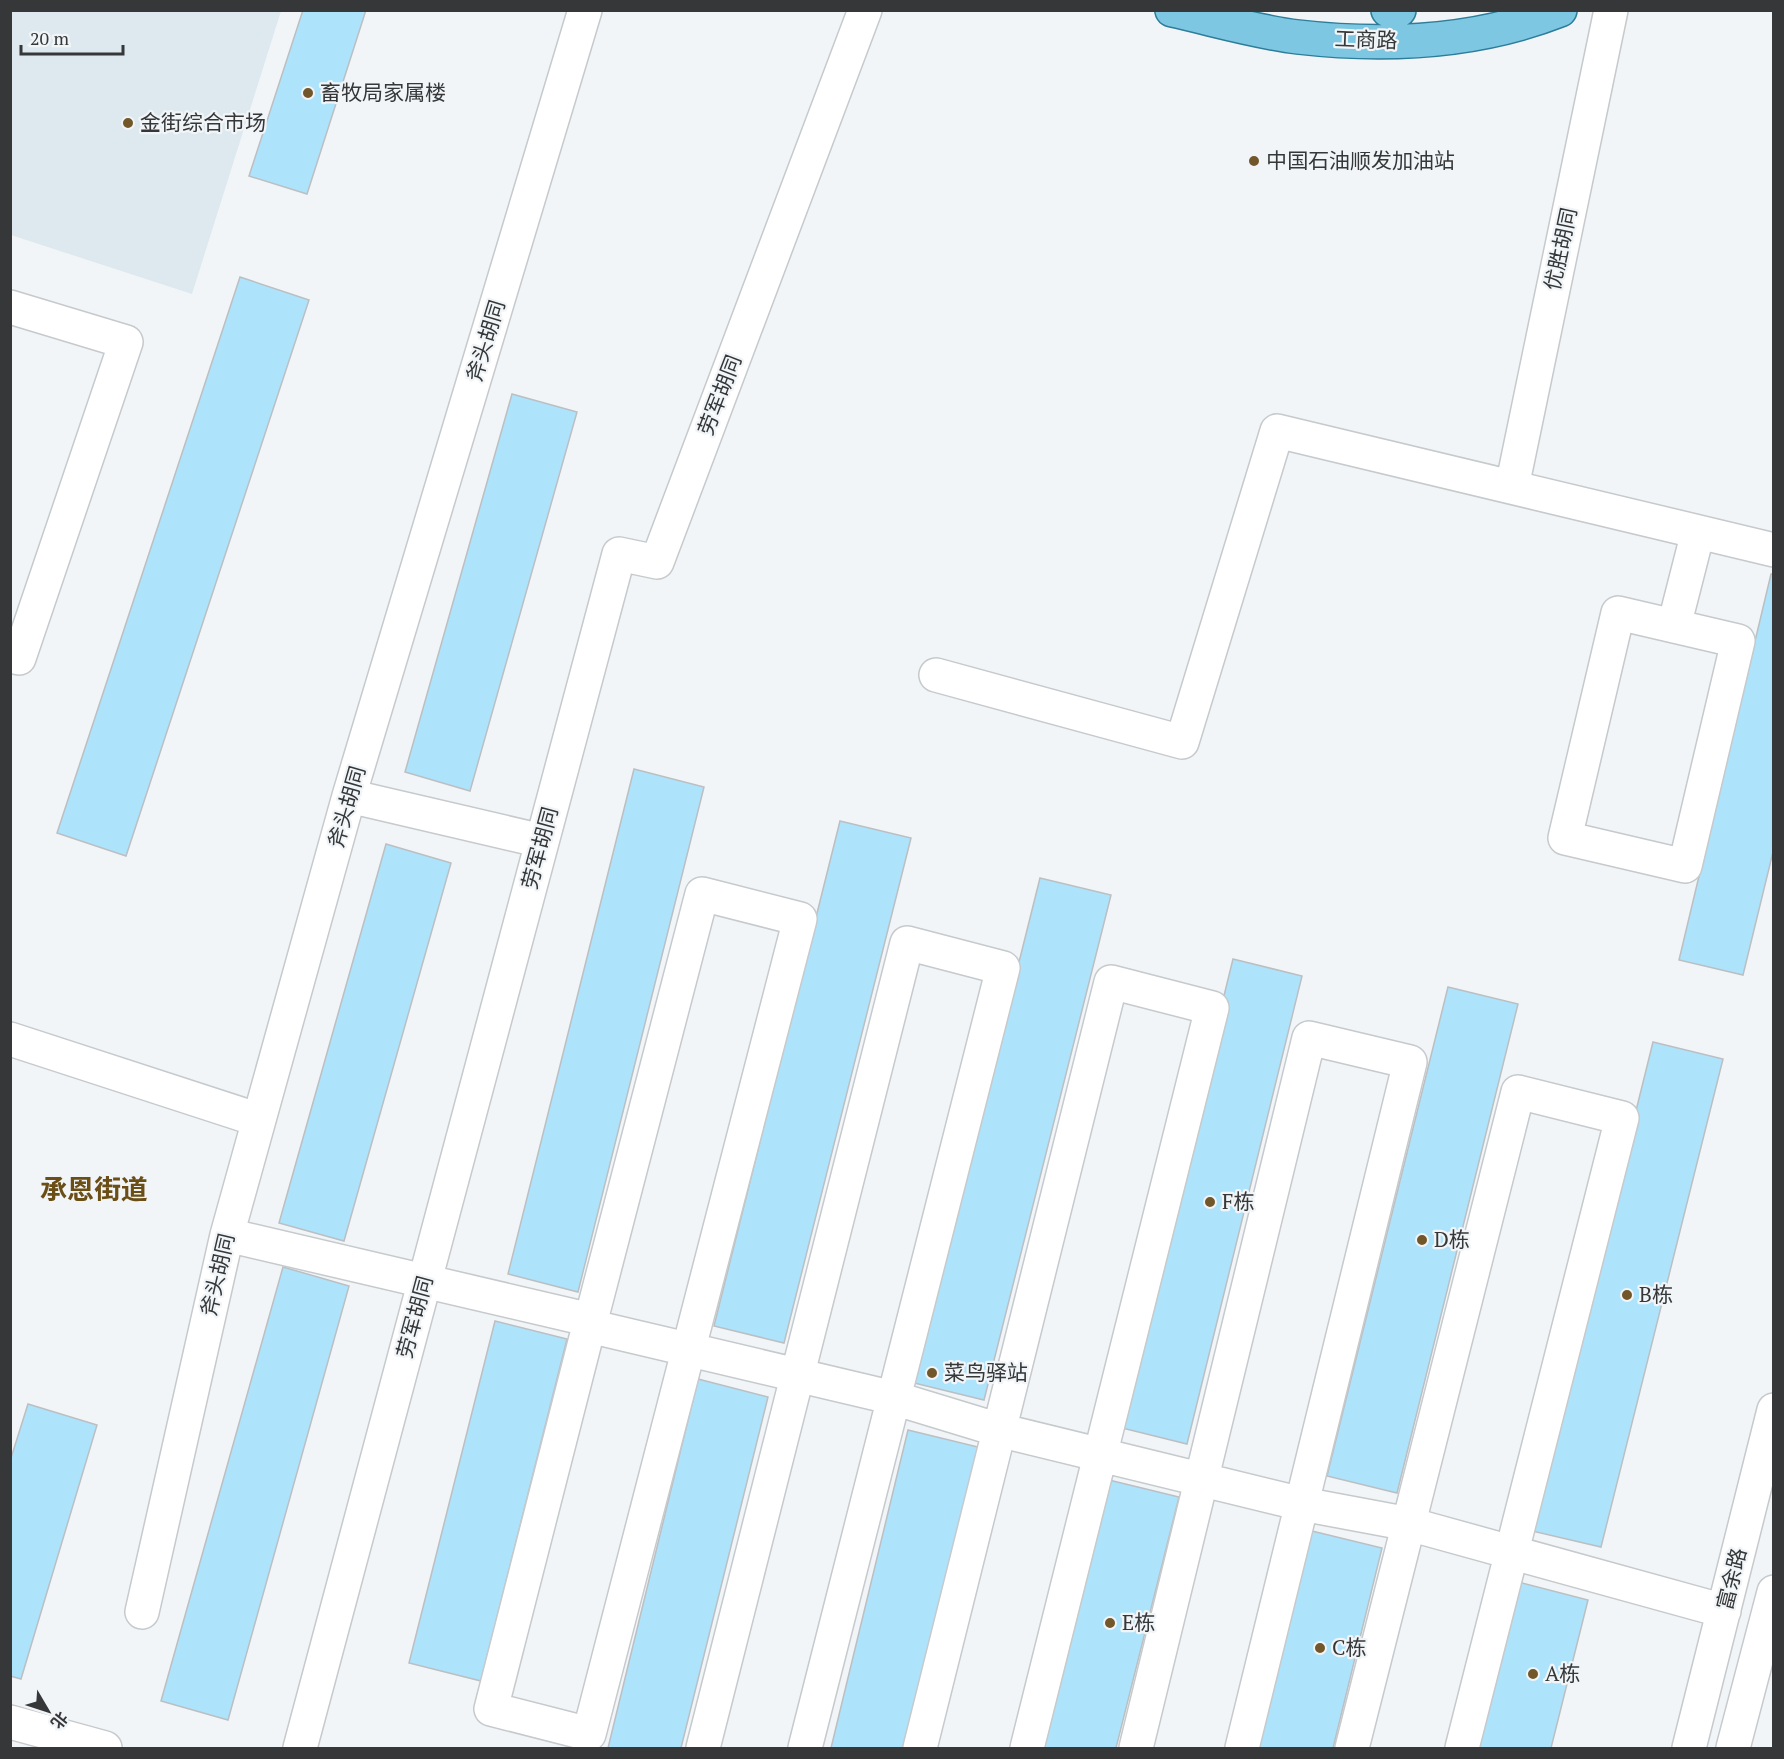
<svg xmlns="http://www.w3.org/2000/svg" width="1784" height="1759" font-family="'PT Serif','Noto Sans SC',serif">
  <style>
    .built { fill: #dde9ef }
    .building { fill: #aee3fc; stroke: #bbbfc2; stroke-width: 1.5 }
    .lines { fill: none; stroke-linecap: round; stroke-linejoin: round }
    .minor-casing { stroke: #c6cacc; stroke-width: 36 }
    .major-casing { stroke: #2d7d9a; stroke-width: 36 }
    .minor { stroke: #fff; stroke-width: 33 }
    .major { stroke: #7ec7e2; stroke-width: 33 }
    .poi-dot { fill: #715729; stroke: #f1f5f8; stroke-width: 2 }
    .labels { text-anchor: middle; stroke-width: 4.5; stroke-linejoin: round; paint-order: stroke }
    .street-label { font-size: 21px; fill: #353738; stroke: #f1f5f8 }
    .poi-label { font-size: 21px; fill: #353738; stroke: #f1f5f8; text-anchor: start }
    .district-label { font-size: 27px; font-weight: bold; fill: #6a4e16; stroke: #f1f5f8 }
  </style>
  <rect width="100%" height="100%" fill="#f1f5f8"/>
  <path class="built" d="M 11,10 L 281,11 L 192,294 L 11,235 Z"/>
  <path class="building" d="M 303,10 L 366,10 L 307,194 L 249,176 Z
    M 240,277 L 309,300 L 126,856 L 57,833 Z
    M 512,394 L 577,412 L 470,791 L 405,772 Z
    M 1771,574 L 1774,574 L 1774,848 L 1743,975 L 1679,960 Z
    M 634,769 L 704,787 L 578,1292 L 508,1274 Z
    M 840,821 L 911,838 L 784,1343 L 714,1326 Z
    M 386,844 L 451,863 L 344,1241 L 279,1223 Z
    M 1040,878 L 1111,895 L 984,1400 L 914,1383 Z
    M 1233,959 L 1302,976 L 1187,1444 L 1118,1427 Z
    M 1448,987 L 1518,1004 L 1397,1493 L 1327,1476 Z
    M 1653,1042 L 1723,1059 L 1601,1547 L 1532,1531 Z
    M 283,1267 L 349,1286 L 228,1720 L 161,1701 Z
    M 495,1321 L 567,1339 L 481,1681 L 409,1663 Z
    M 698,1379 L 768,1397 L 681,1748 L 608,1748 Z
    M 28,1404 L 97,1425 L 21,1679 L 10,1676 L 10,1461 Z
    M 908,1430 L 978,1447 L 905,1748 L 831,1748 Z
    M 1109,1480 L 1179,1497 L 1116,1748 L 1042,1748 Z
    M 1312,1531 L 1382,1548 L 1333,1748 L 1258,1748 Z
    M 1518,1582 L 1588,1600 L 1551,1748 L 1477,1748 Z"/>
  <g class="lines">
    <defs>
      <path id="minor" d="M 10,307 L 126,342 L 19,658 L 10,656
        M 1512,487 L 1611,10
        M 1618,613 L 1738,641 L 1685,866 L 1565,838 Z
        M 1674,626 L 1698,532
        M 936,675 L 1182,742 L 1277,431 L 1774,550
        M 349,796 L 542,841
        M 10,1039 L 259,1120
        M 227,1235 L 591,1320 L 589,1326 L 894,1398 L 999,1430 L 1302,1504 L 1409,1524 L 1724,1611
        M 589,1326 L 491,1709 L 589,1734 L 800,919 L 702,894 L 591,1320
        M 142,1612 L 227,1235 L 349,796 L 585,10
        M 10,1722 L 105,1748
        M 300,1748 L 619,554 L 657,562 L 865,10
        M 703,1748 L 907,943 L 1003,968 L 805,1748
        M 920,1748 L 1111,982 L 1212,1008 L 1027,1748
        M 1136,1748 L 1309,1038 L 1410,1062 L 1242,1748
        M 1352,1748 L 1518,1092 L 1622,1118 L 1462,1748
        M 1689,1748 L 1774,1410
        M 1733,1748 L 1774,1592"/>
      <path id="major" d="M 1172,10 C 1213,19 1256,32 1298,37 C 1386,47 1476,43 1560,10
        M 1388,10 L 1399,10"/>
    </defs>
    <use href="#minor" class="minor-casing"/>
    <use href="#major" class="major-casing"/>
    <use href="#minor" class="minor"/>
    <use href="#major" class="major"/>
  </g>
  <g class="poi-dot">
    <circle cx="308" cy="93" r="6"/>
    <circle cx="128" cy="123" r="6"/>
    <circle cx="1254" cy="161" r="6"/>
    <circle cx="1210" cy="1202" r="6"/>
    <circle cx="1422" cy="1240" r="6"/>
    <circle cx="1627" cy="1295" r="6"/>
    <circle cx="932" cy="1373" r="6"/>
    <circle cx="1110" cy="1623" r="6"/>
    <circle cx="1320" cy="1648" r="6"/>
    <circle cx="1533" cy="1674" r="6"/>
  </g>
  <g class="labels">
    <g class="street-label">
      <text transform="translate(1366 40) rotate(2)" y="7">工商路</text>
      <text transform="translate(1561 249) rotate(-78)" y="7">优胜胡同</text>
      <text transform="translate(486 341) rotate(-73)" y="7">斧头胡同</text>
      <text transform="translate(720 395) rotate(-69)" y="7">劳军胡同</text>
      <text transform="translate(347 807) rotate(-74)" y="7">斧头胡同</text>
      <text transform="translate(540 848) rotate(-75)" y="7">劳军胡同</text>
      <text transform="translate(218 1275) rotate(-77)" y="7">斧头胡同</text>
      <text transform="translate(415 1317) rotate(-75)" y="7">劳军胡同</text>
      <text transform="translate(1732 1579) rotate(-76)" y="7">富余路</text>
    </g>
    <g class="poi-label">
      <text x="320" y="100">畜牧局家属楼</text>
      <text x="140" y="130">金街综合市场</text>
      <text x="1266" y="168">中国石油顺发加油站</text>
      <text x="1222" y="1209">F栋</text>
      <text x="1434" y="1247">D栋</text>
      <text x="1639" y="1302">B栋</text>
      <text x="944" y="1380">菜鸟驿站</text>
      <text x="1122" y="1630">E栋</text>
      <text x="1332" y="1655">C栋</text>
      <text x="1545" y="1681">A栋</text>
    </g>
    <g class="district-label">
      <text x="94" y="1199">承恩街道</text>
    </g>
  </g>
  <rect width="1784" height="1759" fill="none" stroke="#353738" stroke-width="24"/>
  <g transform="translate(48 1711) rotate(129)" stroke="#f1f5f8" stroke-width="4.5" paint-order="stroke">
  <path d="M0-4.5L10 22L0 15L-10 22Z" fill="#353738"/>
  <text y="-9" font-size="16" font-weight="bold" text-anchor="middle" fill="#353738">北</text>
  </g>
  <path d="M21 45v9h102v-9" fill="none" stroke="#353738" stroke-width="3"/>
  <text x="30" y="45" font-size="18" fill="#353738" stroke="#f1f5f8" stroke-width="4.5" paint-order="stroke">20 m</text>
</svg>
